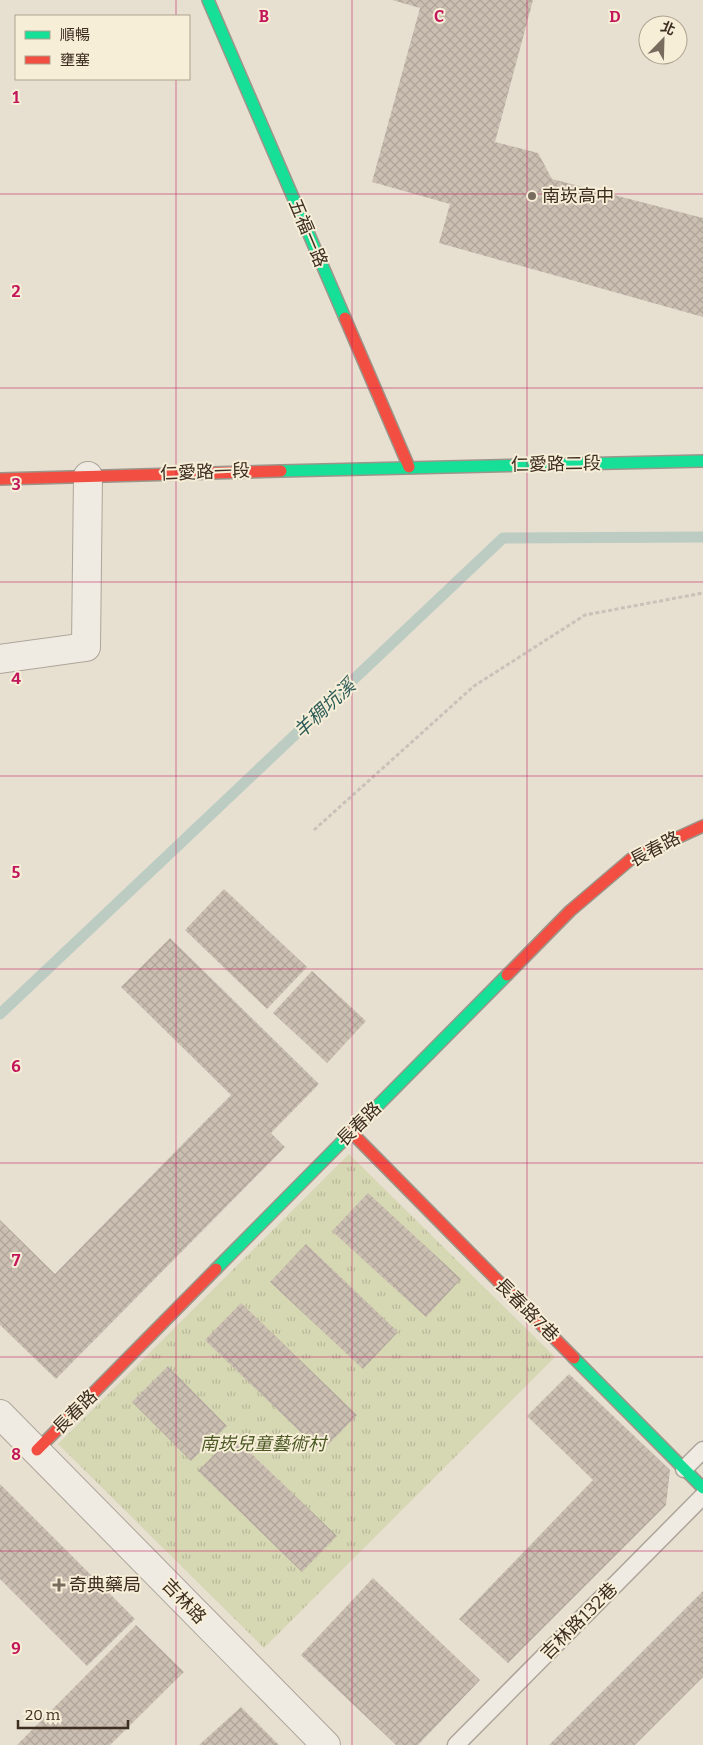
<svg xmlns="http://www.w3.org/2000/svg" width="703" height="1745" font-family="Bitter,'Noto Sans TC',serif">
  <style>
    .grass { fill: url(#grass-tufts) }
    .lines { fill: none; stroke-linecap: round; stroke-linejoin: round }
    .stream { stroke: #bcccc2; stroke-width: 11 }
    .building { fill: url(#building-cross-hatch) }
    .lane-casing { stroke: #ada599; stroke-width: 19 }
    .street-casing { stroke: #ada599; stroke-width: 30 }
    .fast-casing { stroke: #9c958a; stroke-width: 14 }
    .jam-casing { stroke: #9c958a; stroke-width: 14 }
    .path { stroke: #c8c2b9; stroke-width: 3; stroke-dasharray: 4 2.5; stroke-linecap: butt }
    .lane { stroke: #efebe3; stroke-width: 16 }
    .street { stroke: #efebe3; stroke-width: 28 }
    .fast { stroke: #16e098; stroke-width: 11 }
    .jam { stroke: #f24e42; stroke-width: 11 }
    .grid { fill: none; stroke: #c2185b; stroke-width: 1; stroke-opacity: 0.55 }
    .poi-dot { fill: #786c5e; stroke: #f7eed8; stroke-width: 2 }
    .labels { text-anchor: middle; stroke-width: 4; stroke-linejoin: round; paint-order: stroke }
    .poi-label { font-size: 18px; fill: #3d2e20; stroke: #f7eed8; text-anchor: start }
    .street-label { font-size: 18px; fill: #3d2e20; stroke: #f7eed8 }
    .park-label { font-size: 18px; font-style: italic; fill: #4d5a26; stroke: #f7eed8 }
    .water-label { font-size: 19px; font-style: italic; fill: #2f5d5a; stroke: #f7eed8 }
    .grid-label { font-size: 16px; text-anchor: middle; font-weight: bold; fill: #c2185b; stroke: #f7eed8; stroke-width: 4; stroke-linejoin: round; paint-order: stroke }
  </style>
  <defs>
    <pattern id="grass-tufts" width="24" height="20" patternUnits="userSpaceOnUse" patternTransform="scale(1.25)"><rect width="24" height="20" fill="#d6d7b3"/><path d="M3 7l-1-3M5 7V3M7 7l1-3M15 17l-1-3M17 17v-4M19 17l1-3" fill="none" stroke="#b9b99a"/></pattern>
    <pattern id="building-cross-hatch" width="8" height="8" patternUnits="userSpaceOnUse" patternTransform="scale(1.25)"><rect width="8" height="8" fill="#cbbfb2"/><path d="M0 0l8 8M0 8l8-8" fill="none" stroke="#afa499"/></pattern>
  </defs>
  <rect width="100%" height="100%" fill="#e7e0d1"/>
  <path class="grass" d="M 349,1154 L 555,1357 L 264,1648 L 58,1444 Z"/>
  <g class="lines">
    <path class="stream" d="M 0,1014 L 503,538 L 703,537"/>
  </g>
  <path class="building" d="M 392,0 L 533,0 L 495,142 L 538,153 L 552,179 L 703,218 L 703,317 L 439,243 L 450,204 L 372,182 L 420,8 Z
    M 224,889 L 307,967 L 267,1009 L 185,930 Z
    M 170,938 L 319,1084 L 271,1133 L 285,1147 L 56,1379 L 0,1325 L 0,1220 L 55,1274 L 231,1095 L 121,987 Z
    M 312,971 L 366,1021 L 327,1063 L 273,1013 Z
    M 368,1193 L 461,1279 L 426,1317 L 332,1231 Z
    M 306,1244 L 398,1332 L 363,1369 L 270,1282 Z
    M 241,1303 L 357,1415 L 321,1452 L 205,1340 Z
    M 168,1366 L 227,1426 L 191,1461 L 132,1402 Z
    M 569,1374 L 670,1470 L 666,1505 L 508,1663 L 459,1619 L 593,1480 L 527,1416 Z
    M 233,1436 L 337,1536 L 302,1572 L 198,1471 Z
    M 0,1484 L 135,1619 L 87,1666 L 0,1579 Z
    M 373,1578 L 480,1680 L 418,1745 L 396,1745 L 301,1655 Z
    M 703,1591 L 703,1677 L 635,1745 L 549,1745 Z
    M 136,1625 L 184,1672 L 110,1745 L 17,1745 Z
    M 241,1707 L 279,1745 L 199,1745 Z"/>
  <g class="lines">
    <defs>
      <path id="lane" d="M 684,1469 L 703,1450
        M 456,1745 L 703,1496"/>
      <path id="street" d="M 0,659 L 86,647 L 88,476
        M 0,1414 L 326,1745"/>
      <path id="fast" d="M 208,0 L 345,318
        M 281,471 L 703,461
        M 216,1269 L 507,975
        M 574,1358 L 703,1488"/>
      <path id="jam" d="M 345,318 L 409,467
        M 0,479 L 281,471
        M 507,975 L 570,911 L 631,859 L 703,826
        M 351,1132 L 574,1358
        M 37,1450 L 216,1269"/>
    </defs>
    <use href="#lane" class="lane-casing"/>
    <use href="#street" class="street-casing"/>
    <use href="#fast" class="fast-casing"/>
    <use href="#jam" class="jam-casing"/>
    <path class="path" d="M 314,830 L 474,686 L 585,615 L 703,593"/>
    <use href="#lane" class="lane"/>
    <use href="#street" class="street"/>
    <use href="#fast" class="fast"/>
    <use href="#jam" class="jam"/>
  </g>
  <path class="grid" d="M 176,0 L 176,16M 352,0 L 352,1745M 527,0 L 527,1745M 176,79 L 176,1745M 0,194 L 703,194M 0,388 L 703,388M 0,582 L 703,582M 0,776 L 703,776M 0,969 L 703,969M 0,1163 L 703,1163M 0,1357 L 703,1357M 0,1551 L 703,1551"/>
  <g class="poi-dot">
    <circle cx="532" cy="196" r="5"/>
    <path d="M56.5 1577.5h5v5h5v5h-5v5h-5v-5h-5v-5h5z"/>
  </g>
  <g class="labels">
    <g class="poi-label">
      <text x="542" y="202">南崁高中</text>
      <text x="69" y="1591">奇典藥局</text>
    </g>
    <g class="street-label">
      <text transform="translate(308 233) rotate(67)" y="6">五福一路</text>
      <text transform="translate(556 464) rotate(-1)" y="6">仁愛路二段</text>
      <text transform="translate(205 472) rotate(-2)" y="6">仁愛路一段</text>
      <text transform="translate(655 849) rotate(-28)" y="6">長春路</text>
      <text transform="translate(359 1124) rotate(-45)" y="6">長春路</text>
      <text transform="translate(527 1310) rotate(45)" y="6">長春路7巷</text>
      <text transform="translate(75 1412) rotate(-45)" y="6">長春路</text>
      <text transform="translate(184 1601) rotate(46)" y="6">吉林路</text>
      <text transform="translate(579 1621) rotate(-45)" y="6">吉林路132巷</text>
    </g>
    <g class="park-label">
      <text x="263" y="1450">南崁兒童藝術村</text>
    </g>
    <g class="water-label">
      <text transform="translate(324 708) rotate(-43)" y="7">羊稠坑溪</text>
    </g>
  </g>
  <g class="grid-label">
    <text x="264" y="22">B</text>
    <text x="439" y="22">C</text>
    <text x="615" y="22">D</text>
    <text x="16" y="103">1</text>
    <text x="16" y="297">2</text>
    <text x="16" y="490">3</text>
    <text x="16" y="684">4</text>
    <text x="16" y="878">5</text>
    <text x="16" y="1072">6</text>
    <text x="16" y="1266">7</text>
    <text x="16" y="1460">8</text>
    <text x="16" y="1654">9</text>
  </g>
  <rect x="15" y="15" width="175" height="65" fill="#f7eed8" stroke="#ada18e"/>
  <rect x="25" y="31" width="25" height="8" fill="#16e098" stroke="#ada18e"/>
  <text x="60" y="40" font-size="15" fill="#3d2e20">順暢</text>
  <rect x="25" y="56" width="25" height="8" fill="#f24e42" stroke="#ada18e"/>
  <text x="60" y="65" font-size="15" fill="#3d2e20">壅塞</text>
  <g transform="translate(663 40) rotate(23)"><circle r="24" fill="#f7eed8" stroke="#ada18e"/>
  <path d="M0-4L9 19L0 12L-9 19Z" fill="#786c5e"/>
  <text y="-8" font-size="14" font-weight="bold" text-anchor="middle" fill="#3d2e20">北</text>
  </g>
  <path d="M18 1720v8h110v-8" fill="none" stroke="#3d2e20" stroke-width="2.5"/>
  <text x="25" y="1720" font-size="15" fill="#3d2e20" stroke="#f7eed8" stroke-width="4" paint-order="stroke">20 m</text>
</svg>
